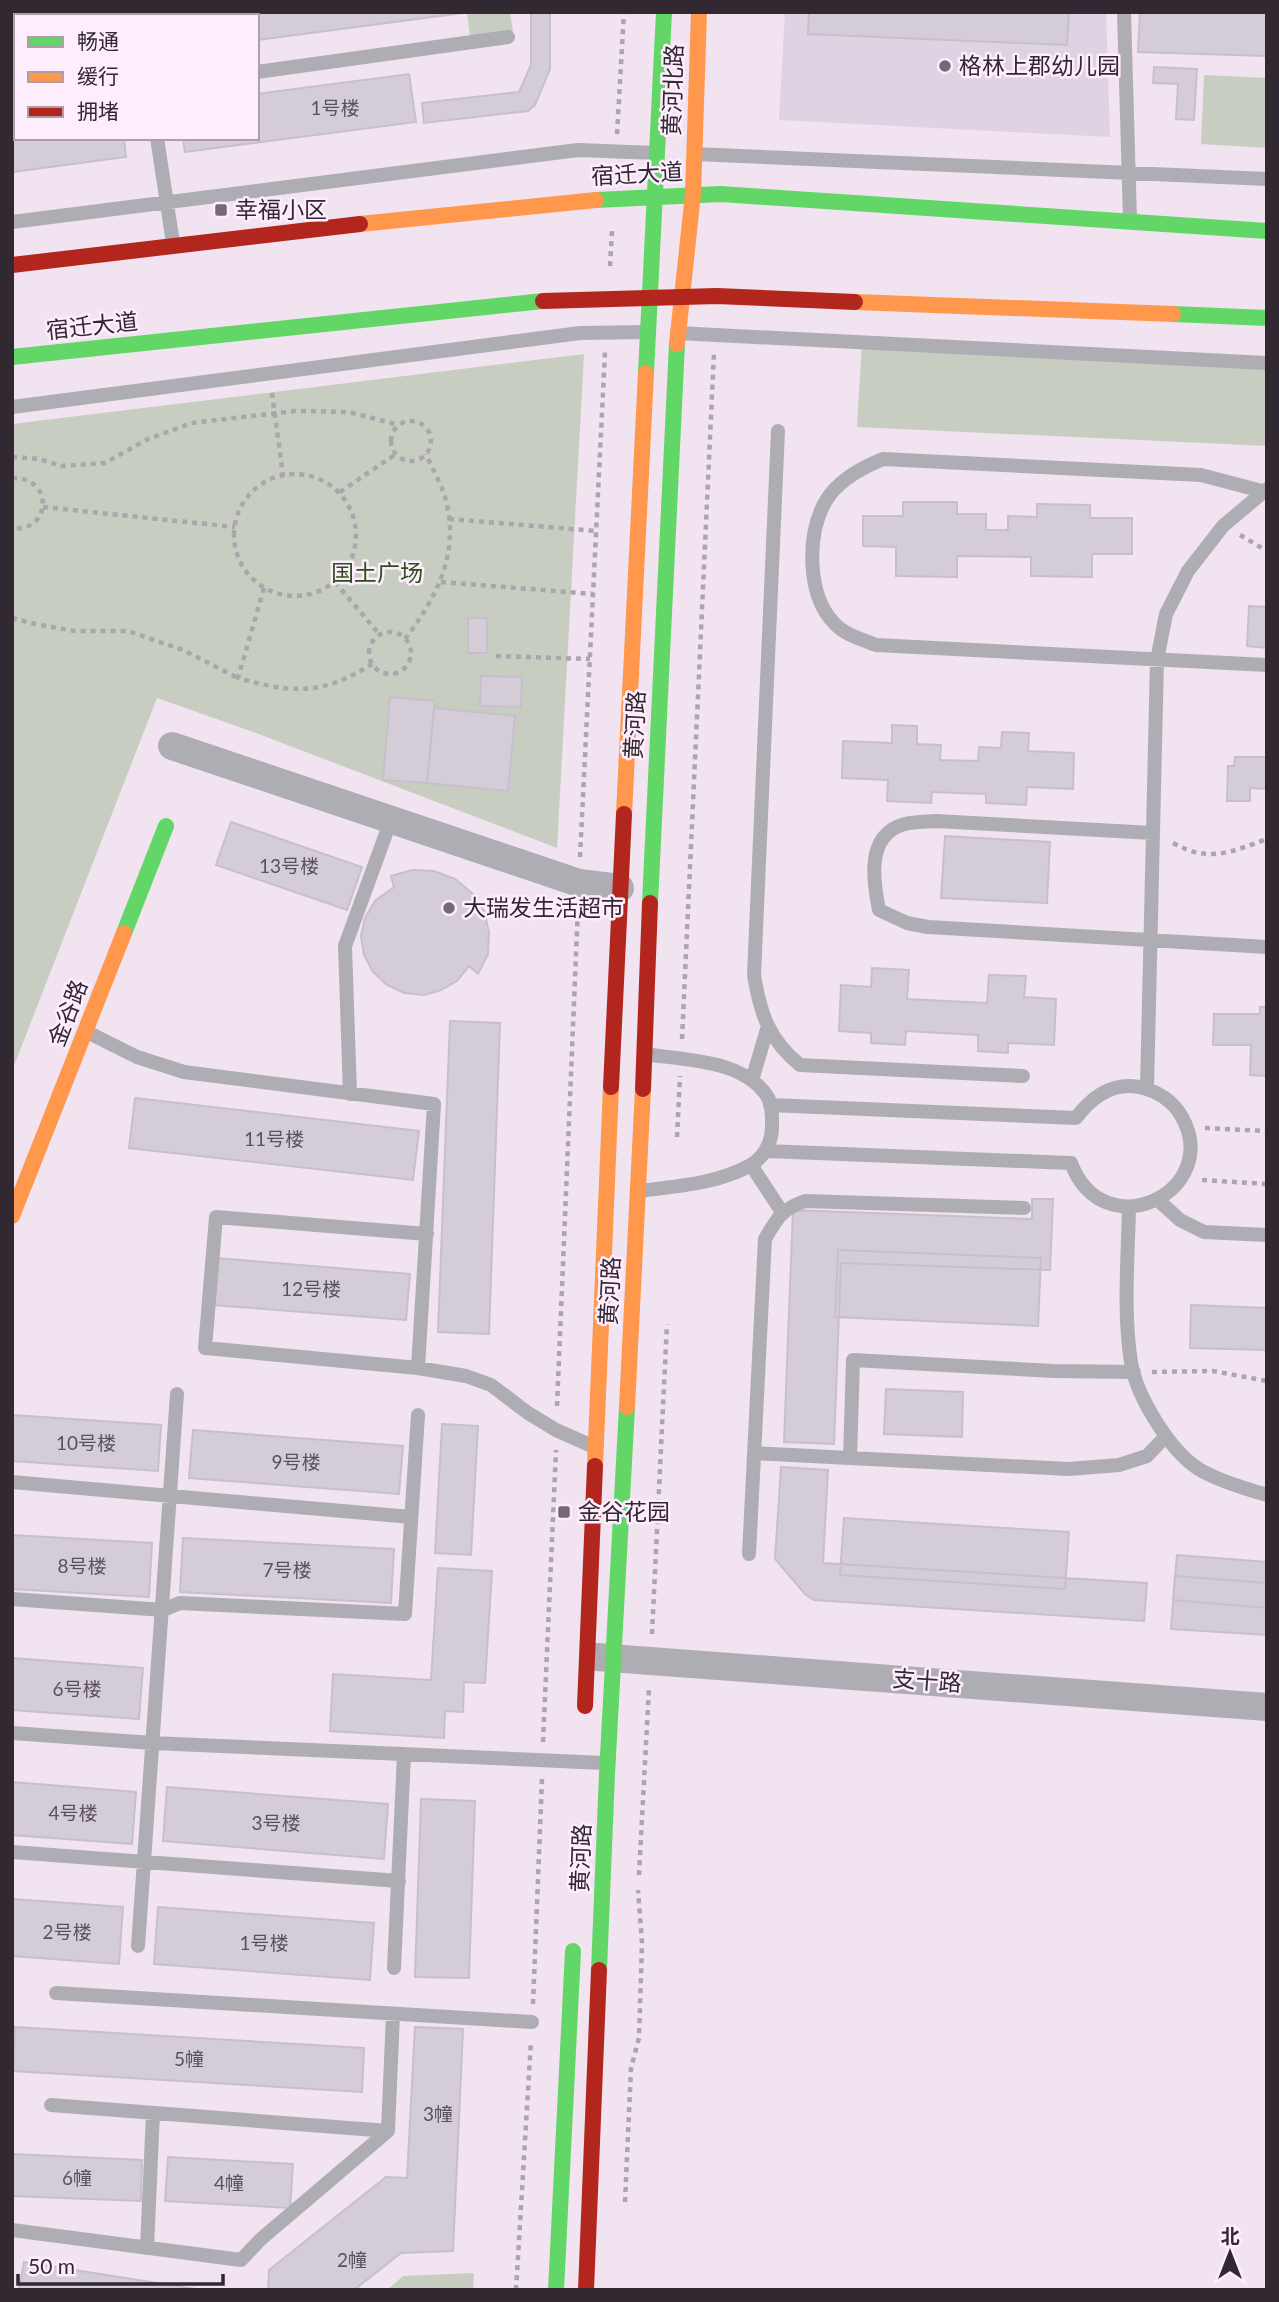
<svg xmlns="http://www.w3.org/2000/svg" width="1279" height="2302" font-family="Lato,'Noto Sans SC',sans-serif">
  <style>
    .education { fill: #ded2e3 }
    .green { fill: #c7cec1 }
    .building { fill: #d4cdd8; stroke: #c7bfcb; stroke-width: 2 }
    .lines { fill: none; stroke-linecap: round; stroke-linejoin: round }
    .path { stroke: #aaa6ac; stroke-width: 4.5; stroke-dasharray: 5 5; stroke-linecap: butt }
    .lane { stroke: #afadb4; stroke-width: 14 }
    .street { stroke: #afadb4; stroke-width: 28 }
    .fast { stroke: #63d668; stroke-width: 16 }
    .slow { stroke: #ff974d; stroke-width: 16 }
    .jam { stroke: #b3261e; stroke-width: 16 }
    .poi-dot { fill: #746974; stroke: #feeefd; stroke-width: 2.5 }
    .labels { text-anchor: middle; stroke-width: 5; stroke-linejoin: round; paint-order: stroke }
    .number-label { font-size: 19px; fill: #5a515b }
    .poi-label { font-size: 23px; fill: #312831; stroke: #feeefd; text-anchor: start }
    .street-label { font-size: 23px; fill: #312831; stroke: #feeefd }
    .park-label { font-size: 23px; fill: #2e4d1d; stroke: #feeefd }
  </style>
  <rect width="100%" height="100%" fill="#f1e3f0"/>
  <path class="education" d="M 785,12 L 1106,12 L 1110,137 L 779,120 Z"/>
  <path class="green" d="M 467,12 L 510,12 L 513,31 L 470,36 Z
    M 1204,75 L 1267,78 L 1267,148 L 1201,144 Z
    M 862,342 L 1267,363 L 1267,446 L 857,427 Z
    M 584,354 L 557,848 L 256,733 L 157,698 L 12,1071 L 12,424 Z
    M 474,2273 L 473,2290 L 387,2290 L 403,2276 Z"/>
  <path class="building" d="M 80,12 L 110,12 L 111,16 L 53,16 Z
    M 173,12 L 462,12 L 462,13 L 257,40 L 257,16 L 173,16 Z
    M 531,12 L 550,12 L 550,69 L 535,105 L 528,111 L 424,123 L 422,103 L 519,92 L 531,65 Z
    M 809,12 L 1069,12 L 1067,45 L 808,34 Z
    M 1140,12 L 1267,12 L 1267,56 L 1138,52 Z
    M 12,21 L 16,21 L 16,70 L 12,70 Z
    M 1154,67 L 1197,69 L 1194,120 L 1176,119 L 1178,84 L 1153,83 Z
    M 409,74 L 416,122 L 185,152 L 183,138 L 257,138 L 257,94 Z
    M 12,120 L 16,120 L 16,138 L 124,138 L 126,157 L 12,172 Z
    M 903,502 L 957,502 L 957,514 L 986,514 L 986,530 L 1008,530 L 1008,516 L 1037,517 L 1037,504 L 1090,505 L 1090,518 L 1132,518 L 1132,554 L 1092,554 L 1092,577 L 1031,576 L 1031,557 L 957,556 L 957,577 L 896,576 L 896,547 L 863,546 L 863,516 L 903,516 Z
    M 1249,606 L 1267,607 L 1267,648 L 1247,646 Z
    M 468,618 L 487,618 L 487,653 L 468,653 Z
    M 481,676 L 522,677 L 521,707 L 480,706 Z
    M 390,697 L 435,701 L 427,783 L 383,780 Z
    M 434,708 L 515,716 L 508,791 L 427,783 Z
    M 892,725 L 917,726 L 917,744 L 941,745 L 940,760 L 978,761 L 979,747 L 1001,748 L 1002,732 L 1029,733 L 1028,751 L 1074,753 L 1073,789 L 1027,787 L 1026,805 L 986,803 L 986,794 L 932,792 L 931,803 L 887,801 L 888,780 L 842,778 L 843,741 L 892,743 Z
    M 1235,757 L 1267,757 L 1267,789 L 1250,788 L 1250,801 L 1227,801 L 1228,766 L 1234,766 Z
    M 231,822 L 362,867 L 347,910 L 216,865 Z
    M 945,836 L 1050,842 L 1047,903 L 941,898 Z
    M 412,870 L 434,871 L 455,879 L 472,893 L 484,911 L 489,932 L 488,954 L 478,974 L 469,966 L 457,981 L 441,990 L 424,995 L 404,993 L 387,985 L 373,972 L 364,955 L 361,936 L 365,918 L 375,901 L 394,887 L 391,876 Z
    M 872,968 L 909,970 L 907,999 L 987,1003 L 989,975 L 1026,976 L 1024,997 L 1056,999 L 1054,1045 L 1008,1043 L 1008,1053 L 978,1051 L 978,1035 L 906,1031 L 905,1045 L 871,1043 L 871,1033 L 839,1031 L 841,985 L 871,987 Z
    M 1260,1007 L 1267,1007 L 1267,1076 L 1250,1075 L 1251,1045 L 1213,1045 L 1214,1014 L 1260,1014 Z
    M 450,1021 L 500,1023 L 489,1334 L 438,1332 Z
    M 135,1098 L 419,1131 L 413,1180 L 129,1148 Z
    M 1032,1199 L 1053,1199 L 1050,1270 L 841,1263 L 834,1444 L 784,1442 L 793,1210 L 1032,1219 Z
    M 838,1250 L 1041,1258 L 1038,1326 L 835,1317 Z
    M 216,1258 L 410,1274 L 406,1320 L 213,1305 Z
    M 1191,1305 L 1267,1308 L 1267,1350 L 1190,1348 Z
    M 886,1389 L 963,1392 L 962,1437 L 884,1434 Z
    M 12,1415 L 161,1425 L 158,1471 L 12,1461 Z
    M 442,1424 L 478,1426 L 471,1555 L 435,1553 Z
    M 193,1430 L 403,1446 L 399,1494 L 189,1478 Z
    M 781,1467 L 828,1470 L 823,1563 L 1147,1583 L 1144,1621 L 814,1600 L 805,1594 L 775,1559 Z
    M 844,1518 L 1069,1532 L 1065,1589 L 840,1575 Z
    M 12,1535 L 152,1543 L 149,1597 L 12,1589 Z
    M 183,1538 L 394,1549 L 391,1603 L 180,1592 Z
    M 1177,1555 L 1267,1562 L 1267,1608 L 1173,1600 Z
    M 438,1568 L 492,1571 L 485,1683 L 464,1682 L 463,1712 L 445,1711 L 444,1738 L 330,1731 L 333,1674 L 431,1680 Z
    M 1175,1576 L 1267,1583 L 1267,1635 L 1171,1629 Z
    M 12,1658 L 143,1668 L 139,1719 L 12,1710 Z
    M 12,1782 L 136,1792 L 132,1844 L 12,1835 Z
    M 167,1787 L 388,1804 L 384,1859 L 163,1841 Z
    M 421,1799 L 475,1801 L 469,1978 L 415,1977 Z
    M 12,1899 L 123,1907 L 119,1964 L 12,1956 Z
    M 158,1907 L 374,1923 L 370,1980 L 154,1964 Z
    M 15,2027 L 364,2048 L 362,2092 L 13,2071 Z
    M 415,2027 L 463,2029 L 453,2251 L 401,2253 L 354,2290 L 268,2290 L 269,2270 L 386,2177 L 407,2178 Z
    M 12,2154 L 142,2160 L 141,2201 L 12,2196 Z
    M 168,2157 L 293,2164 L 290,2208 L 165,2201 Z
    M 24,2262 L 202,2290 L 19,2290 Z"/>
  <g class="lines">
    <path class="path" d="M 617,134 L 624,12
      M 610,266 L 612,230
      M 272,393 L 283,476
      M391 441a20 20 0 1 1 40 0a20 20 0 1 1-40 0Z
      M 12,457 L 39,459 L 61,466 L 105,463 L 146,440 L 191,423 L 295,411 L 349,412 L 399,425
      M234 535a61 61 0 1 1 122 0a61 61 0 1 1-122 0Z
      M 12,478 C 55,477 51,533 12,528
      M 340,492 L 396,454
      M 43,507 L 235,527
      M 449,519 L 596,531
      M 1240,535 L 1267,551
      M 335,582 L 380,635
      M 441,582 L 593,594
      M 264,588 L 238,678 C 294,694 322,695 372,664
      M 12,618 L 35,624 L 75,631 L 128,631 L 183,650 L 238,678
      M369 653a21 21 0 1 1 42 0a21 21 0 1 1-42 0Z
      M 405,639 C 434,601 457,559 448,510 C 445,490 434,472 426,454
      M 496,656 L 590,659
      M 1173,843 C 1209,863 1231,852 1267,839
      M 580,857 L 605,352
      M 682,1039 L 714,352
      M 1205,1128 L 1267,1131
      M 677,1137 L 680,1076
      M 1202,1180 L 1267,1184
      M 1152,1372 L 1213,1371 L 1267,1381
      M 557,1406 L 578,908
      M 652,1634 L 667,1324
      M 543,1742 L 556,1450
      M 639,1875 L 649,1688
      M 533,2004 L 542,1779
      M 625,2202 L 631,2068 L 639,2038 L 642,1943 L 638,1890
      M 516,2290 L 531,2041"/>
    <path class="lane" d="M 139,12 L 139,16
      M 1124,12 L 1130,220
      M 257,72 L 508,37
      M 12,106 L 16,105
      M 157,138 L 173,243
      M 695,154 L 1267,179
      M 12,222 L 578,150 L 657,153
      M 677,333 L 1267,363
      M 12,407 L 580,333 L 647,332
      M 778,431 L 754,975 C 760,1013 769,1040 800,1065 L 1023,1076
      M 1262,491 L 1201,475 L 883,459 C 861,468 836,481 824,504 C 807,537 807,595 834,623 C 845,635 861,639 876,645 L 1267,665
      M 1153,833 L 936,821 C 922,822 906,821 893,829 C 867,845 874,885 879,910 L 907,923 L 928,927 L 1267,947
      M 87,1032 L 137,1057 L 184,1072 L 434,1104 L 418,1368
      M 752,1080 L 768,1026
      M 1147,1089 L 1157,660 L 1166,614 L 1188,571 L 1223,526 L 1267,489
      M 350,1094 L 345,946 L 391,820
      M 766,1151 L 1071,1163 C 1104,1250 1223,1191 1182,1117 C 1173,1101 1157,1091 1139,1087 C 1112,1082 1091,1098 1076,1118 L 770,1105
      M 751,1165 L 782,1212
      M 640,1191 C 676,1186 716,1184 749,1166 C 763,1159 772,1143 772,1127 C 772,1117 773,1105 767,1096 C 743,1059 683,1060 644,1054
      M 1158,1200 L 1180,1220 L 1204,1232 L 1267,1235
      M 1129,1207 C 1128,1257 1123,1313 1131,1362 C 1136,1395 1167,1445 1193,1465 C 1209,1478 1246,1489 1267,1495
      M 427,1234 L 216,1217 L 205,1348 L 418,1368 L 466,1376 L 491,1385 L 528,1413 L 556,1430 L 592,1446
      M 1134,1372 L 1054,1371 L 853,1360 L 850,1458 L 1069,1469 L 1119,1465 L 1147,1456 L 1165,1437
      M 754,1453 L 850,1458
      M 12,1482 L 411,1517
      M 749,1554 L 765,1239 C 777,1218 782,1209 805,1201 L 1024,1208
      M 12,1599 L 163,1610 L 180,1603 L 405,1614 L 418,1415
      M 12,1733 L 152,1743 L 605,1763
      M 12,1852 L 399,1881
      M 138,1946 L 177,1394
      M 394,1968 L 404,1755
      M 56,1993 L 532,2022
      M 51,2105 L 388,2131
      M 12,2230 L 241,2260 L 261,2239 L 388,2131 L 393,2014
      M 147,2248 L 153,2113"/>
    <path class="street" d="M 172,746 L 579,883 L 620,888
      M 597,1657 L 1267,1707"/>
    <path class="fast" d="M 596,200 L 721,194 L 1267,231
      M 1173,314 L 1267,318
      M 12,357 L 543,301
      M 646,373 L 664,12
      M 650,903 L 677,344
      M 124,933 L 166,826
      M 599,1970 L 607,1774 L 627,1407
      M 556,2290 L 573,1951"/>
    <path class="slow" d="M 360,224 L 596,200
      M 855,302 L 1173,314
      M 677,344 L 693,194 L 699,12
      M 624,814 L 646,373
      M 12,1216 L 124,933
      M 627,1407 L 643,1089
      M 595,1466 L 611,1087"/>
    <path class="jam" d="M 12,265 L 360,224
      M 543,301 L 717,296 L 855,302
      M 611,1087 L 624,814
      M 643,1089 L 650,903
      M 585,1706 L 595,1466
      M 586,2290 L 599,1970"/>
  </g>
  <g class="poi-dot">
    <circle cx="945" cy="66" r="7"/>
    <rect x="214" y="203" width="14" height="14" rx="3.5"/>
    <circle cx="449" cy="908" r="7"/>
    <rect x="557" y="1505" width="14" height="14" rx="3.5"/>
  </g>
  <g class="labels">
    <g class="number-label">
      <text x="335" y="115">1号楼</text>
      <text x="289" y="873">13号楼</text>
      <text x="274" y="1146">11号楼</text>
      <text x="311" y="1296">12号楼</text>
      <text x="86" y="1450">10号楼</text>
      <text x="296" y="1469">9号楼</text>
      <text x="82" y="1573">8号楼</text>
      <text x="287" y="1577">7号楼</text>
      <text x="77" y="1696">6号楼</text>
      <text x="73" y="1820">4号楼</text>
      <text x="276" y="1830">3号楼</text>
      <text x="67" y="1939">2号楼</text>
      <text x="264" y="1950">1号楼</text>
      <text x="189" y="2066">5幢</text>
      <text x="438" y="2121">3幢</text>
      <text x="77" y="2185">6幢</text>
      <text x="229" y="2190">4幢</text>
      <text x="352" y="2267">2幢</text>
    </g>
    <g class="poi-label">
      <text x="959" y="74">格林上郡幼儿园</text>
      <text x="235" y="218">幸福小区</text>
      <text x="463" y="916">大瑞发生活超市</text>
      <text x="578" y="1520">金谷花园</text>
    </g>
    <g class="street-label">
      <text transform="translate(673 90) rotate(-88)" y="8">黄河北路</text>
      <text transform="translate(637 174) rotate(-3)" y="8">宿迁大道</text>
      <text transform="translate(92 326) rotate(-6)" y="8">宿迁大道</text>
      <text transform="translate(635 725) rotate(-87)" y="8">黄河路</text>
      <text transform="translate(68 1013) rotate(-69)" y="8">金谷路</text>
      <text transform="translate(610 1291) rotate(-87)" y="8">黄河路</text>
      <text transform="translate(927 1681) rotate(4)" y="8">支十路</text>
      <text transform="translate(581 1858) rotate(-88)" y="8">黄河路</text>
    </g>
    <g class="park-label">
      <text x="377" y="581">国土广场</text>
    </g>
  </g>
  <rect width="1279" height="2302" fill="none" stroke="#312831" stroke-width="28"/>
  <rect x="14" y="14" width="245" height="126" fill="#feeefd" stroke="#ac9fab" stroke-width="2"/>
  <rect x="28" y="37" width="35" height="10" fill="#63d668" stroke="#ac9fab" stroke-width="2"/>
  <text x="77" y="49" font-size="21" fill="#312831">畅通</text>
  <rect x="28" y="72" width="35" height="10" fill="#ff974d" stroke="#ac9fab" stroke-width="2"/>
  <text x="77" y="84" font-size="21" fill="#312831">缓行</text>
  <rect x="28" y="107" width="35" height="10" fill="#b3261e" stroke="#ac9fab" stroke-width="2"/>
  <text x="77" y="119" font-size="21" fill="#312831">拥堵</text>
  <g transform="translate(1230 2253)" stroke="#feeefd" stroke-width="5" paint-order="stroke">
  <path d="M0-5L12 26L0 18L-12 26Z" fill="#312831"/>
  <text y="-10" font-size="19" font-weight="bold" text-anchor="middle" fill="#312831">北</text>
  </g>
  <path d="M18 2274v10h205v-10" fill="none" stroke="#312831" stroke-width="3.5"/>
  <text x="28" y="2274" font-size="21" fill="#312831" stroke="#feeefd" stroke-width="5" paint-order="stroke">50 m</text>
</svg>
